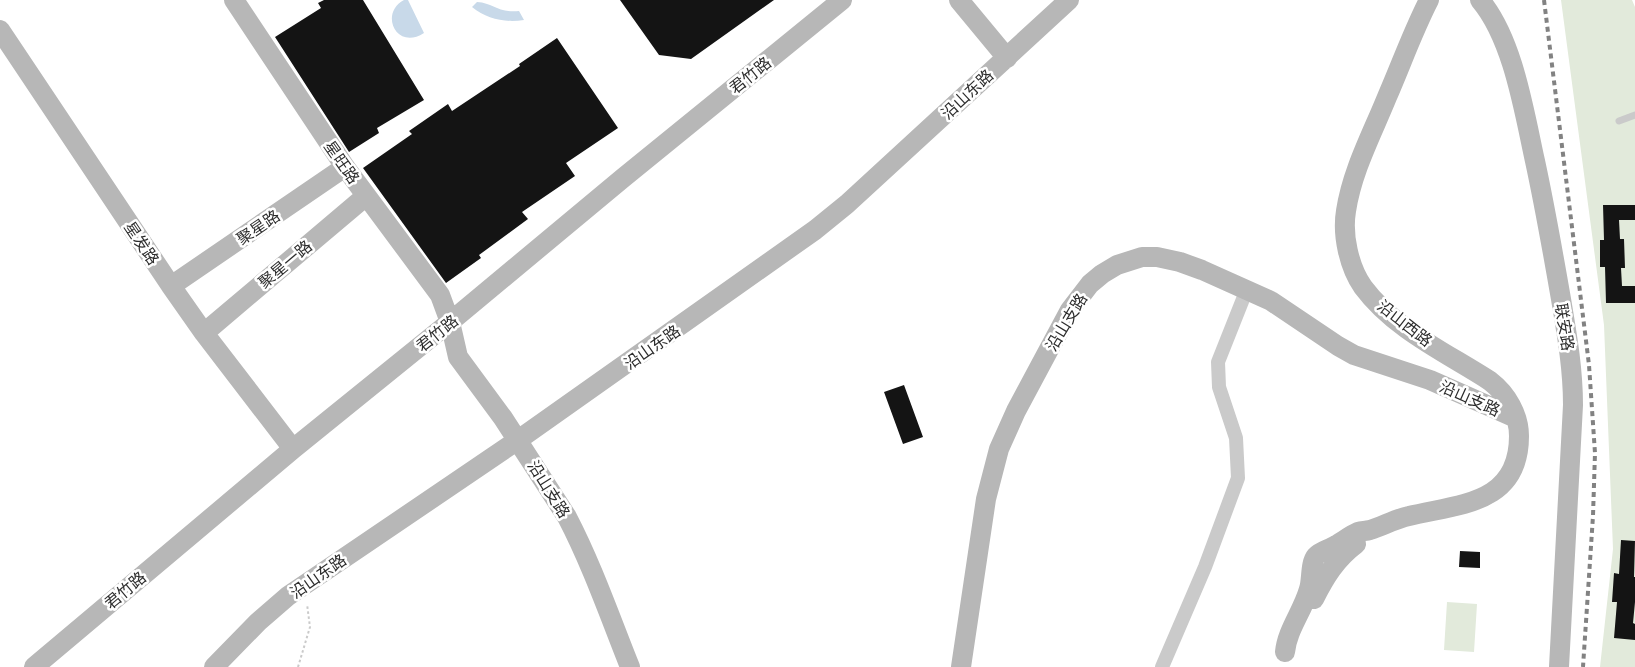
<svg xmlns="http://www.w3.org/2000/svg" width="1635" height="667" font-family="'Roboto Condensed','Noto Sans SC',sans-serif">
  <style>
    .green { fill: #e2eadb }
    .water { fill: #c8d9e9 }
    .building { fill: #141414 }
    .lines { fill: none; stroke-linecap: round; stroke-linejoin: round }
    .path { stroke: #cacaca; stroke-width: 2; stroke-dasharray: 2.5 2.5; stroke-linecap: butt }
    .lane { stroke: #cacaca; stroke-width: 7 }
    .street { stroke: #cacaca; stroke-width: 14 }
    .secondary { stroke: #b7b7b7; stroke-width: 20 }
    .rail { stroke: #828282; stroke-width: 4; stroke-dasharray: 5 4; stroke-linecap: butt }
    .labels { text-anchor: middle; stroke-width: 5; stroke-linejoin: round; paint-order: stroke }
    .street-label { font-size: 16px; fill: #2d2d2d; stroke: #fff }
  </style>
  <rect width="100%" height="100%" fill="#fff"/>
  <path class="green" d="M 1561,0 L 1632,0 L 1635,7 L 1635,667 L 1600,667 L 1613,549 L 1604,325 Z
    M 1447,602 L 1477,604 L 1474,652 L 1444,650 Z"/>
  <path class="water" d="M 404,0 L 408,0 L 424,33 C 396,51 379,13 404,0 Z
    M 477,2 C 494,3 497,13 519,11 L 524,20 C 505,23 487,19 472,7 Z"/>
  <path class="building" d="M 324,0 L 363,0 L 424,100 L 377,128 L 379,133 L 349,152 L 275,37 L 321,8 L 318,3 Z
    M 620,0 L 774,0 L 691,59 L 659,55 Z
    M 557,38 L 618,128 L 566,163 L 575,176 L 522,212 L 528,219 L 479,255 L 481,258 L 446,283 L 363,168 L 412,134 L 409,131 L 448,104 L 452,111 L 520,66 L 519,64 Z
    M 1603,205 L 1635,205 L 1635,220 L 1619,220 L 1620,239 L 1624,239 L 1625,268 L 1621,268 L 1622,286 L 1635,286 L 1635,303 L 1606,303 L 1605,267 L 1600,267 L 1600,240 L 1604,240 Z
    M 904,385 L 923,437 L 903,444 L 884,392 Z
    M 1621,540 L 1635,541 L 1634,577 L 1635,577 L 1635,602 L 1633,623 L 1635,624 L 1635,640 L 1614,638 L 1617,602 L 1612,602 L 1614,573 L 1619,574 Z
    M 1460,551 L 1480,552 L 1480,568 L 1459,567 Z"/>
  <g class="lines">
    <path class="path" d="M 298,667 L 310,627 L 307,604"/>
    <path class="lane" d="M 1619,121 L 1635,115"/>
    <path class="street" d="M 1162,667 L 1205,567 L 1238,478 L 1236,438 L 1219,387 L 1218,362 L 1247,289"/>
    <path class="secondary" d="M 234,0 L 345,167 L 440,295 L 450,322 L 458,357 L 503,418 L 567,517 C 592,565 610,617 630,667
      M 959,0 L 1007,58
      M 1480,0 C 1513,39 1524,111 1535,161 C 1545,207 1553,253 1561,299 C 1567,335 1573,369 1573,405 L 1559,667
      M 0,30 L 171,286 L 204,333 L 293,449
      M 171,286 L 345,167
      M 204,333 L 366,196
      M 1314,599 C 1325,577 1336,559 1356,544
      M 1285,652 C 1287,630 1303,611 1309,589 C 1312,580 1310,563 1316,556 C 1320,551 1330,549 1336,545 C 1343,541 1351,535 1358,532 C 1362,531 1366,531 1370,530 C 1383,526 1395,519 1409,516 C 1458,504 1519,505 1519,436 C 1519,415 1507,394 1490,381 C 1447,353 1395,330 1363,287 C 1349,267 1342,235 1346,211 C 1352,171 1372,134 1387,97 C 1401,65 1413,31 1429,0
      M 34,667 L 293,449 L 450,322 L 623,178 L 842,0
      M 214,667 L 258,622 L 288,596 L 518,440 L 815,230 L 847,204 L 1069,0
      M 961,667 L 986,499 L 999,449 L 1016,411 L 1070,310 L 1090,284 L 1102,274 L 1117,265 L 1142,257 L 1157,257 L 1180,262 L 1202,270 L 1271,301 L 1338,346 L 1354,355 L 1430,380 L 1516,418"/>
    <path class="rail" d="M 1544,0 L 1589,365 L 1595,453 L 1593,516 L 1583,667"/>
  </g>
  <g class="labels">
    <g class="street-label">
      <text transform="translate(750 75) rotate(-39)" y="6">君竹路</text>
      <text transform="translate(967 94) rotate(-43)" y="6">沿山东路</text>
      <text transform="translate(342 162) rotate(55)" y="6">星旺路</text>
      <text transform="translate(258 227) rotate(-34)" y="6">聚星路</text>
      <text transform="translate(142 243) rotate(56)" y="6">星发路</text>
      <text transform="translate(285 264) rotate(-40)" y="6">聚星一路</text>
      <text transform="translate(1066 322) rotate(-59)" y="6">沿山支路</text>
      <text transform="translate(1405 323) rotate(38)" y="6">沿山西路</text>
      <text transform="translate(1565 327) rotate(81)" y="6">联安路</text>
      <text transform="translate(437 333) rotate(-39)" y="6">君竹路</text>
      <text transform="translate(652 347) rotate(-35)" y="6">沿山东路</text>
      <text transform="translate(1470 398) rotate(24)" y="6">沿山支路</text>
      <text transform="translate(549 489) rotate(58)" y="6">沿山支路</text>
      <text transform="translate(318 576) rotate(-35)" y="6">沿山东路</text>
      <text transform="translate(125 590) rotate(-40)" y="6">君竹路</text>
    </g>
  </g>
</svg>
